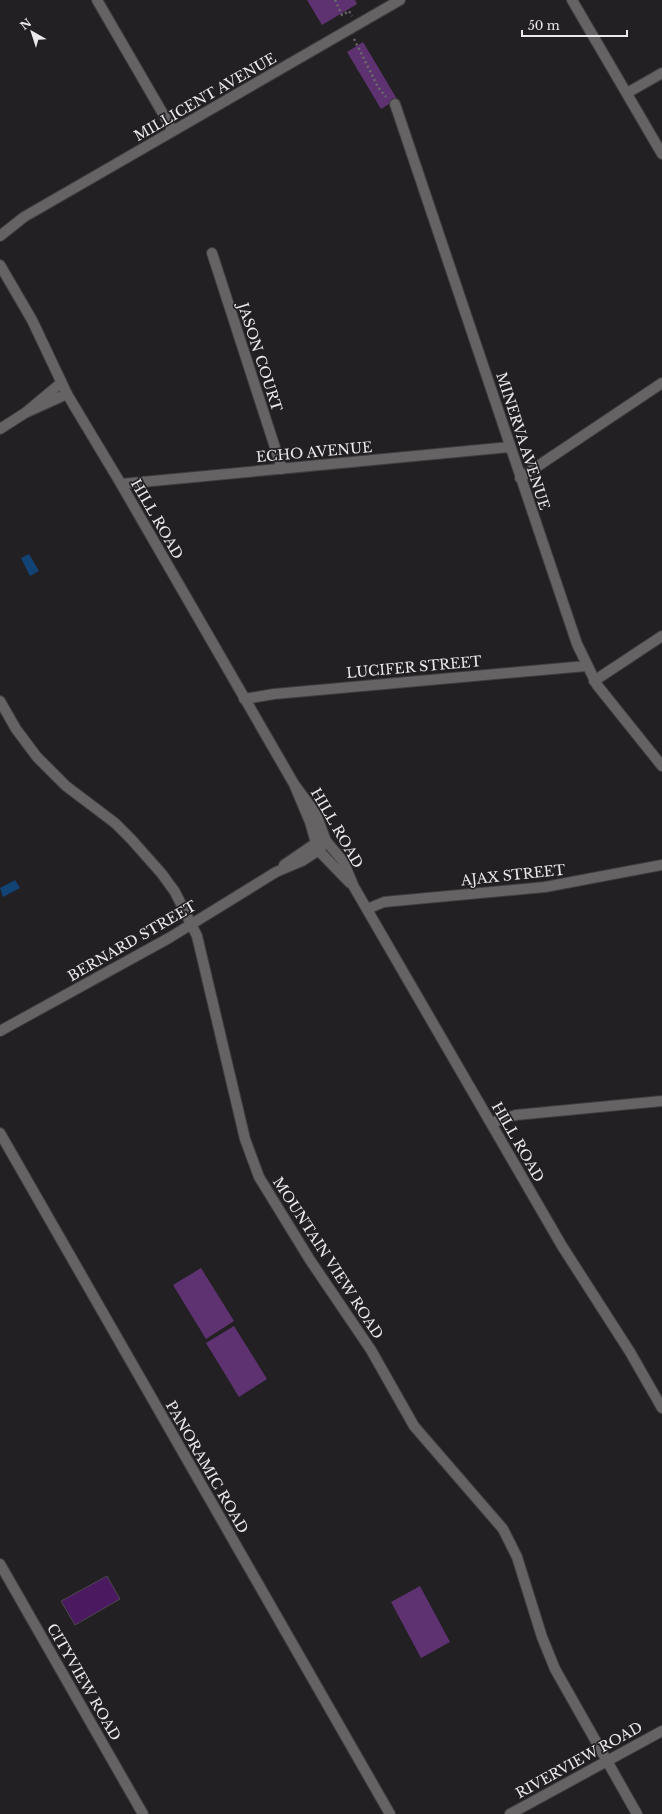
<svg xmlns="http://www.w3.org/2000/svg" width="662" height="1814" font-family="'Libre Baskerville',serif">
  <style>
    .green { fill: #5e3271 }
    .water { fill: #114375 }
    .building { fill: #4a1960; stroke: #4b484c }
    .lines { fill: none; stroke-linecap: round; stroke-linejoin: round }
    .minor-casing { stroke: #3e3c3f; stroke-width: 12 }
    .tertiary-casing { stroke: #3e3c3f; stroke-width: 12 }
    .path { stroke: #6b696c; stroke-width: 2.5; stroke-dasharray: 2 3; stroke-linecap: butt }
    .minor { stroke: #656363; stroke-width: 10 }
    .tertiary { stroke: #656363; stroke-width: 10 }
    .labels { text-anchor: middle; stroke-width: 3.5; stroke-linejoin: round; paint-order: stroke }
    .street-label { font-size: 14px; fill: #ebe9eb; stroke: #222023 }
  </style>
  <rect width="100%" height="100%" fill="#222023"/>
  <path class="green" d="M 307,0 L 355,0 L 357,4 L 322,25 Z
    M 363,42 L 397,99 L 381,109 L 347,52 Z
    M 201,1268 L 234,1321 L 206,1339 L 173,1285 Z
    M 234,1326 L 267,1379 L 239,1397 L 206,1343 Z
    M 420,1586 L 450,1642 L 421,1658 L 391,1602 Z"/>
  <path class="water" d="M 29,554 L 39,571 L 30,576 L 21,558 Z
    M 15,880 L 20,888 L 3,897 L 0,888 Z"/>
  <path class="building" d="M 107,1576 L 120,1599 L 75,1625 L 61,1601 Z"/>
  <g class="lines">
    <defs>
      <path id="minor" d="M 97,0 L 173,131
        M 627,93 L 662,73
        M 395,104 L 577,644 L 597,685 L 662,766
        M 212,253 L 282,469
        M 67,394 L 121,484 L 294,784 L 310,822 L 316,843 L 320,852 L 350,883
        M 520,478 L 662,383
        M 121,484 L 510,447
        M 594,681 L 662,636
        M 244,699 L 274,694 L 586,666
        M 0,701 L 16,729 L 37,757 L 66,786 L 115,823 L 131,839 L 162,874 L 175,892 L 197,936 L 245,1139 L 259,1177 L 310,1260 L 371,1350 L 414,1426 L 503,1529 L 517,1557 L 542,1637 L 555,1669 L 637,1814
        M 294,784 L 316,814 L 326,841 L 343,861 L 354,887 L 562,1246 L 630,1352 L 662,1408
        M 284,865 L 316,843 L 321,842
        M 367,909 L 384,902 L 545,887 L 662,865
        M 0,1031 L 169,938 L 276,872 L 302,861 L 319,850 L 323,845
        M 491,1123 L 516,1115 L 662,1101
        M 0,1133 L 390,1814
        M 0,1564 L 143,1814
        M 510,1814 L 662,1731"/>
      <path id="tertiary" d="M 572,0 L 662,154
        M 0,236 L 24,217 L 400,0
        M 0,265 L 32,320 L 67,394 L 25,413
        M 0,429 L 25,413 L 61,383"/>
    </defs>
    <use href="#minor" class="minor-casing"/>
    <use href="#tertiary" class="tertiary-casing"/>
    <path class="path" d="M 335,0 L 342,15 L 349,11 L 352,16
      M 354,39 L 378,87 L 386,97"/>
    <use href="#minor" class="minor"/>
    <use href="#tertiary" class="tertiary"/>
  </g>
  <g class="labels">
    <g class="street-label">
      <text transform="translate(205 97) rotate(-30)" y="5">MILLICENT AVENUE</text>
      <text transform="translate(260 357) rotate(72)" y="5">JASON COURT</text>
      <text transform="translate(523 441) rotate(72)" y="5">MINERVA AVENUE</text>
      <text transform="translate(314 452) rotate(-5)" y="5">ECHO AVENUE</text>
      <text transform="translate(157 519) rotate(60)" y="5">HILL ROAD</text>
      <text transform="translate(414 667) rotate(-5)" y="5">LUCIFER STREET</text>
      <text transform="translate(337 828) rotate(60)" y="5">HILL ROAD</text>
      <text transform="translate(513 875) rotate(-6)" y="5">AJAX STREET</text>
      <text transform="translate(132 941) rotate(-30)" y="5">BERNARD STREET</text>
      <text transform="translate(518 1142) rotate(60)" y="5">HILL ROAD</text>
      <text transform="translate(328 1258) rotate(57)" y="5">MOUNTAIN VIEW ROAD</text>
      <text transform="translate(207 1467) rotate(60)" y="5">PANORAMIC ROAD</text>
      <text transform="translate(84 1682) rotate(60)" y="5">CITYVIEW ROAD</text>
      <text transform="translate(579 1760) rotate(-29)" y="5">RIVERVIEW ROAD</text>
    </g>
  </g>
  <g transform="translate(32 32) rotate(321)" stroke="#222023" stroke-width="3" paint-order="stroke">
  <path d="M0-3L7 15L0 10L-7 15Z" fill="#ebe9eb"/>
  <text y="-6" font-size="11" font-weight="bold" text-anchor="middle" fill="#ebe9eb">N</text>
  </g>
  <path d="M522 30v6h105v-6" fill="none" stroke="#ebe9eb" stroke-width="2"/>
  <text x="528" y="30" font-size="12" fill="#ebe9eb" stroke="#222023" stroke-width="3" paint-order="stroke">50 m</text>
</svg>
